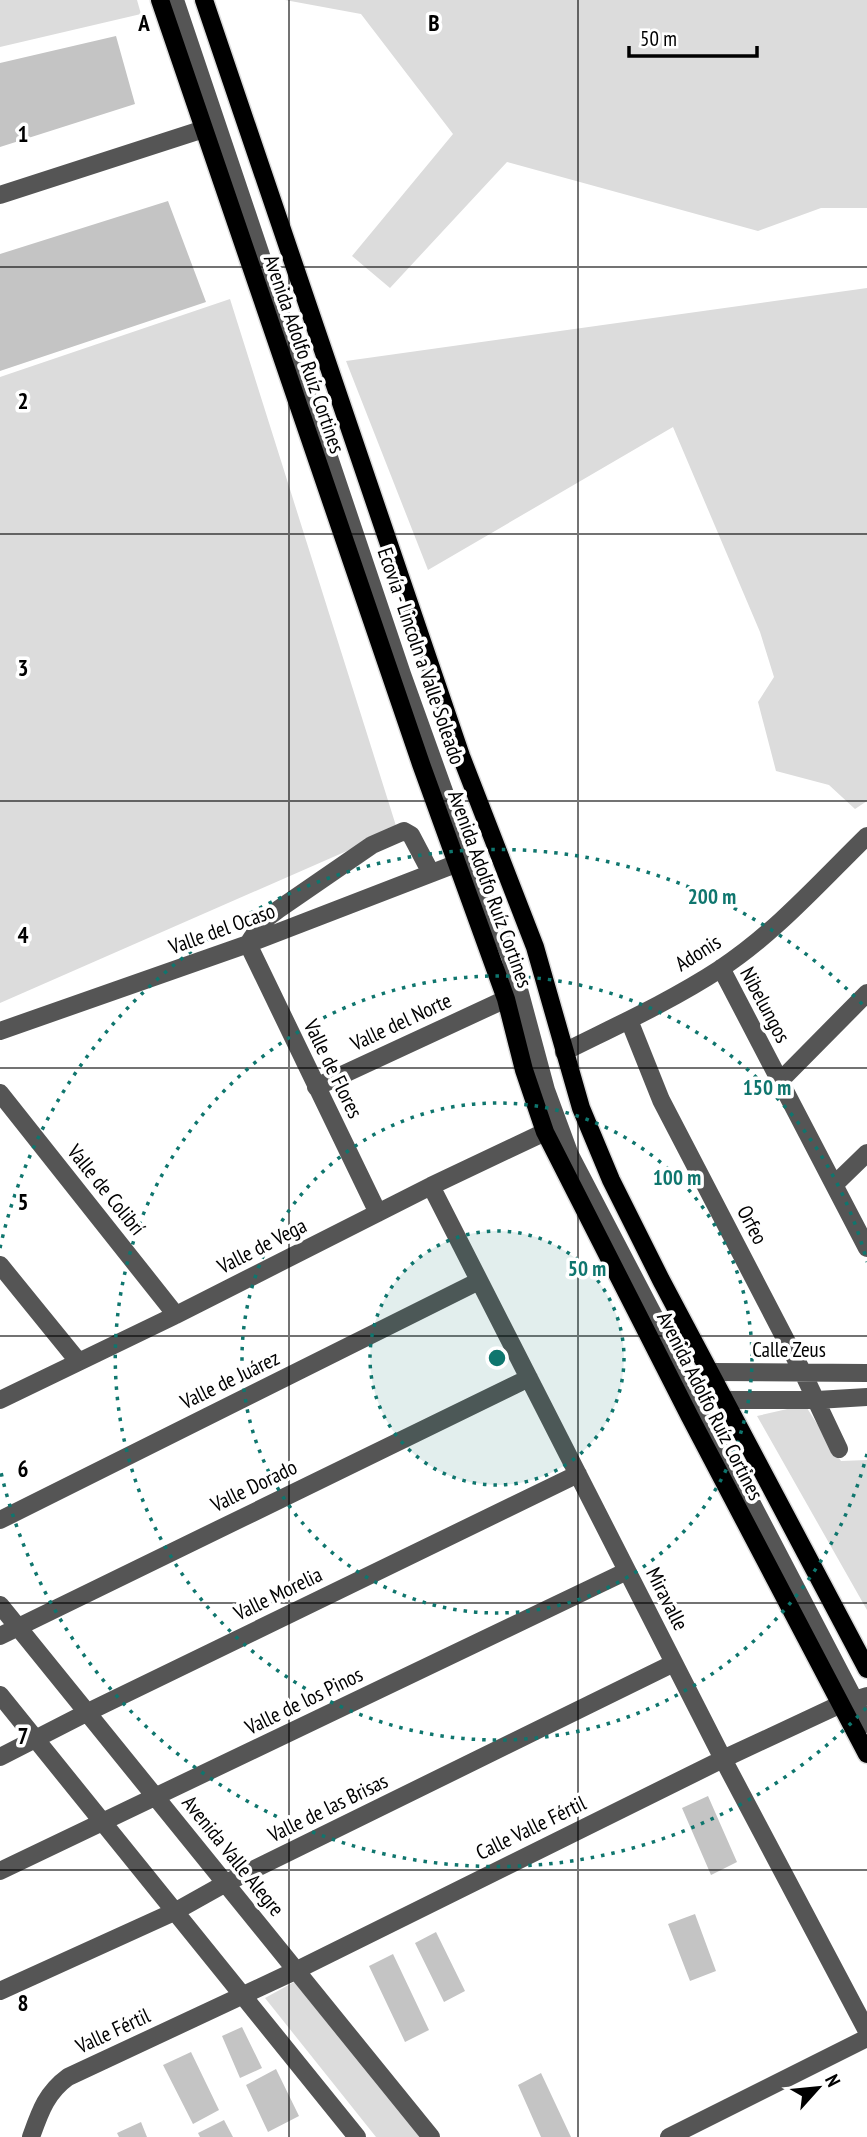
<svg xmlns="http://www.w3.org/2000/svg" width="867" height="2137" font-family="'PT Sans Narrow',sans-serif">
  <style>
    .green { fill: #dcdcdc }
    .building { fill: #c4c4c4 }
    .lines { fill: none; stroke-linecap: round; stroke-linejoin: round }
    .major-casing { stroke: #dbdbdb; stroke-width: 21 }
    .minor { stroke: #555; stroke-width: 18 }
    .major { stroke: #000; stroke-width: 18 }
    .grid { fill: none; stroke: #000; stroke-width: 2; stroke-opacity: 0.55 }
    .ring { fill: none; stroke: #0f766e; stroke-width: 3.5; stroke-dasharray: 3.5 7 }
    .labels { text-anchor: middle; stroke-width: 7; stroke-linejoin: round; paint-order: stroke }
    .street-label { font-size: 21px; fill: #000; stroke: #fff }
    .grid-label { font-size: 23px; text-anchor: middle; font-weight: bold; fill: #000; stroke: #fff; stroke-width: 7; stroke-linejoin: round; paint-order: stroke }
    .centre { fill: #0f766e; stroke: #fff; stroke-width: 3.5 }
    .ring-label { font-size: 21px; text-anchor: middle; font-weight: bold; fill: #0f766e; stroke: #fff; stroke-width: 7; stroke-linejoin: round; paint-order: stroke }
  </style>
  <rect width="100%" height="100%" fill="#fff"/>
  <path class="green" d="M 0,0 L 137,0 L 141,14 L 0,47 Z
    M 285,0 L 867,0 L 867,208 L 821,208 L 758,231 L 507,162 L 390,288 L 352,256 L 453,134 L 361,14 Z
    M 867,288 L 867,801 L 855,809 L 829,785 L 776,771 L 758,702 L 774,677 L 760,632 L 673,427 L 428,570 L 346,361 Z
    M 230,299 L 397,829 L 0,1003 L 0,377 Z
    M 805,1405 L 841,1461 L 867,1460 L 867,1610 L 757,1416 Z
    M 294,1982 L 422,2137 L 376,2137 L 265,1998 Z"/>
  <path class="building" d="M 116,36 L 135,104 L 0,147 L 0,63 Z
    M 168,201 L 206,302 L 0,371 L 0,254 Z
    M 708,1796 L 737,1862 L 711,1875 L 682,1808 Z
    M 695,1914 L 716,1971 L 690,1981 L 668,1924 Z
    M 436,1932 L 465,1991 L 444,2002 L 415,1943 Z
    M 393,1954 L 429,2030 L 405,2042 L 369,1966 Z
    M 242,2027 L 262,2068 L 240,2078 L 222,2036 Z
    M 191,2052 L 219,2110 L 193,2124 L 163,2065 Z
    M 276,2069 L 299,2116 L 268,2132 L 246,2085 Z
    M 541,2073 L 571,2137 L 541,2137 L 518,2085 Z
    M 224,2120 L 233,2137 L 200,2137 L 198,2133 Z
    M 141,2122 L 147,2137 L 119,2137 L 117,2133 Z"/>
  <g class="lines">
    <defs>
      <path id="major" d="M 160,0 L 421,764 L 506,999 L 524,1070 L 545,1132 L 690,1417 L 867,1754
        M 204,0 L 461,756 L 535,947 L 581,1108 L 611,1180 L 661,1280 L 867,1669"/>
    </defs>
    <use href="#major" class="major-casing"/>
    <path class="minor" d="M 175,0 L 402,674 L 464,847 L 510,956 L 546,1090 L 570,1155 L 867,1724
      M 0,195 L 204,129
      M 248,944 L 378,1213
      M 248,944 L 263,921 L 279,909 L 372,845 L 404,831 L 411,835 L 431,873
      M 721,968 L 867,1248
      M 629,1020 L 661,1100 L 803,1373 L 839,1449
      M 0,1031 L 248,944 L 458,863
      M 564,1052 C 616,1026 671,1001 720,969 C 775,933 820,882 867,836
      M 780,1081 L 867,993
      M 316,1087 L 506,999
      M 0,1093 L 176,1315
      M 834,1185 L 867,1153
      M 431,1186 L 723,1759 L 867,2031
      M 0,1265 L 78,1361
      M 711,1372 L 867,1373
      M 0,1400 L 176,1315 L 431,1186 L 545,1132
      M 726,1400 L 817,1400 L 867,1397
      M 0,1520 L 479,1281
      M 0,1605 L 431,2137
      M 0,1636 L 529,1378
      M 0,1695 L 357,2137
      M 0,1757 L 88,1712 L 578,1474
      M 0,1871 L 627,1571
      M 0,1991 L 176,1911 L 226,1883 L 674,1663
      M 31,2137 C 40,2112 46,2093 68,2077 L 297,1970 L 723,1759 L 841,1704 L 867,1696
      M 669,2137 L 867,2038"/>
    <use href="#major" class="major"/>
  </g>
  <path class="grid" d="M 289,0 L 289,2137M 578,0 L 578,2137M 0,267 L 867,267M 0,534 L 867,534M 0,801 L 867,801M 0,1068 L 867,1068M 0,1336 L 867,1336M 0,1603 L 867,1603M 0,1870 L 867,1870"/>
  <circle cx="497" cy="1358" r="127" fill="#0f766e" fill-opacity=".12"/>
  <g class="ring">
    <circle cx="497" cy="1358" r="127"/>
    <circle cx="497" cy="1358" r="255"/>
    <path d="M867 1454A382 382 0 1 1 867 1262"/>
    <path d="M866 1708A509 509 0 0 1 0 1468M0 1248A509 509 0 0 1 866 1008"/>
  </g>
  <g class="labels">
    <g class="street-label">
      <text transform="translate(304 354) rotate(71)" y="7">Avenida Adolfo Ruíz Cortines</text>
      <text transform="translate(421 656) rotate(71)" y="7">Ecovía - Lincoln a Valle Soleado</text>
      <text transform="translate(490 889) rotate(70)" y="7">Avenida Adolfo Ruíz Cortines</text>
      <text transform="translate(222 929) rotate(-20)" y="7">Valle del Ocaso</text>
      <text transform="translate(698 953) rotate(-32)" y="7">Adonis</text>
      <text transform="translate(765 1005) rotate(62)" y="7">Nibelungos</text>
      <text transform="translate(401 1022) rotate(-25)" y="7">Valle del Norte</text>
      <text transform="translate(333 1069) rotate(64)" y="7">Valle de Flores</text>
      <text transform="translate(106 1190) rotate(51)" y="7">Valle de Colibrí</text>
      <text transform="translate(752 1225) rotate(62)" y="7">Orfeo</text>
      <text transform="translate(262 1246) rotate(-27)" y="7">Valle de Vega</text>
      <text x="789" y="1357">Calle Zeus</text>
      <text transform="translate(230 1380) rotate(-26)" y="7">Valle de Juárez</text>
      <text transform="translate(710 1406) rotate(63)" y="7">Avenida Adolfo Ruíz Cortines</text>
      <text transform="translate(254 1486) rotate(-26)" y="7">Valle Dorado</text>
      <text transform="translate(278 1594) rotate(-26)" y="7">Valle Morelia</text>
      <text transform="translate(667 1599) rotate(63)" y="7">Miravalle</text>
      <text transform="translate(304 1701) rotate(-26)" y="7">Valle de los Pinos</text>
      <text transform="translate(328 1808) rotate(-26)" y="7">Valle de las Brisas</text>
      <text transform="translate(531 1828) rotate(-26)" y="7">Calle Valle Fértil</text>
      <text transform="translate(233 1856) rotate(51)" y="7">Avenida Valle Alegre</text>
      <text transform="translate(113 2031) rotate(-25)" y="7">Valle Fértil</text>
    </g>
  </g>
  <g class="grid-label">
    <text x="144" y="31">A</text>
    <text x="434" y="31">B</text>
    <text x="23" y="142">1</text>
    <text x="23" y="409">2</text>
    <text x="23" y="676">3</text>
    <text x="23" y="943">4</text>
    <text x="23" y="1210">5</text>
    <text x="23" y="1477">6</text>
    <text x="23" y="1744">7</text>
    <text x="23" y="2011">8</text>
  </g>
  <circle cx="497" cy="1358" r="10" class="centre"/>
  <g class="ring-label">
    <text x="712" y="904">200 m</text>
    <text x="767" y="1095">150 m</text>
    <text x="677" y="1185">100 m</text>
    <text x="587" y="1276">50 m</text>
  </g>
  <g transform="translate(818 2088) rotate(63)" stroke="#ffffff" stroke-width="5" paint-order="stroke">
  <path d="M0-5L12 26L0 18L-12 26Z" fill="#000000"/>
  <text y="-10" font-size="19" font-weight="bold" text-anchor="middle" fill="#000000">N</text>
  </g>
  <path d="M629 46v10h128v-10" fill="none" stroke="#000000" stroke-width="3.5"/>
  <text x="640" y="46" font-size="21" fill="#000000" stroke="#ffffff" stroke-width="5" paint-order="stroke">50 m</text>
</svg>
